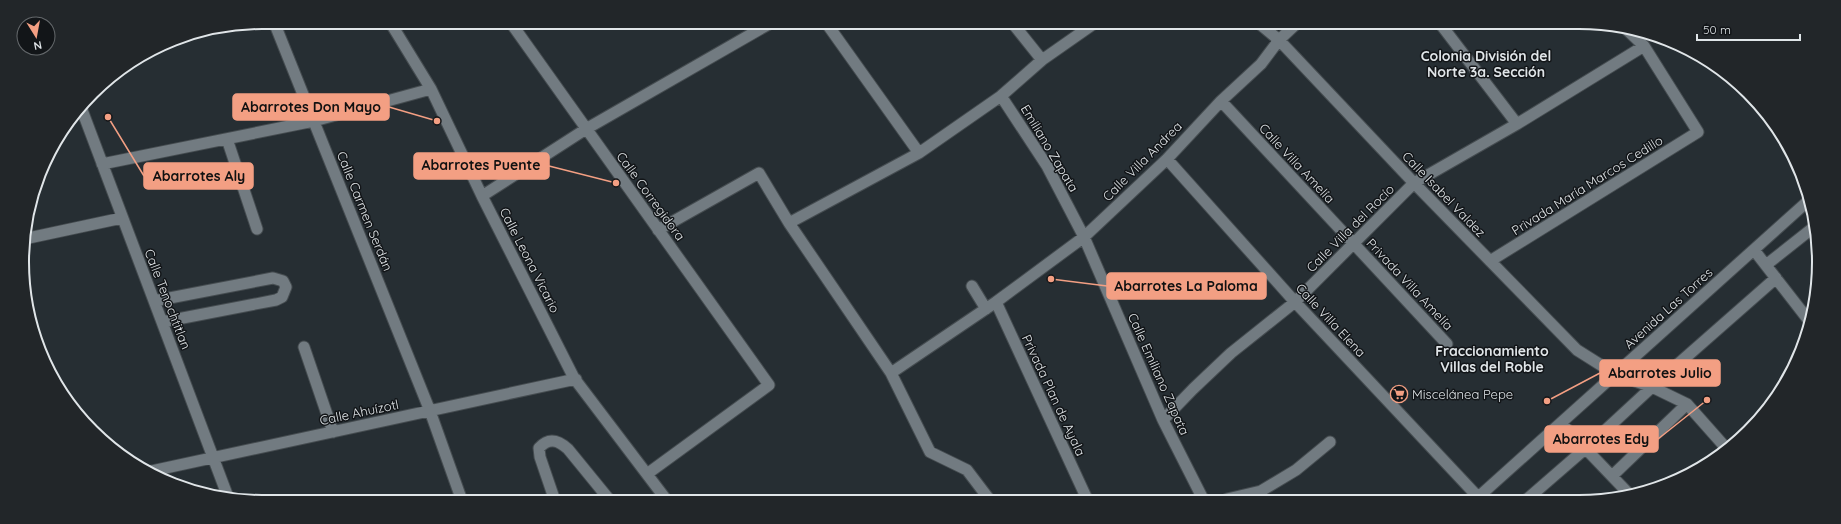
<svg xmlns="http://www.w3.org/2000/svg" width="1841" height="524" font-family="Quicksand,sans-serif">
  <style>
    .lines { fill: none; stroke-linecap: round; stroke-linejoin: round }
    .minor-casing { stroke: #454c50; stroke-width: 13 }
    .minor { stroke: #727b81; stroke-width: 11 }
    .labels { text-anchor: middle; stroke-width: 3; stroke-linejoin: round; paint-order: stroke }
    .street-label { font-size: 13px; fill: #e0e5e8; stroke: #121518 }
    .poi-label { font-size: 13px; fill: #e0e5e8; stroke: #121518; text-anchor: start }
    .neighbourhood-label { font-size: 14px; font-weight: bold; fill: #e0e5e8; stroke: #121518 }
    .rim { fill: none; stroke: #e0e5e8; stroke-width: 2 }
    .leader { fill: none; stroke: #f39f83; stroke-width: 1.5 }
    .callout-dot { fill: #f39f83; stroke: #121518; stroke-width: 1.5 }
    .callout { fill: #f39f83; stroke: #f39f83; stroke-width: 1.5 }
    .callout-label { font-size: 14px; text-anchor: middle; font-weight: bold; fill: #111 }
  </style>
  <rect width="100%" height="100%" fill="#262e33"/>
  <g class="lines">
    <defs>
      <path id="minor" d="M 274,22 L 430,411 L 461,498
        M 390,22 L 431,89 L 482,196 L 574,378 L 665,498
        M 511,23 L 769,385 L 647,474
        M 827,24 L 919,153
        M 1014,25 L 1042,60
        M 1261,25 L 1279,40 L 1414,183 L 1577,350 L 1615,374 L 1652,387 L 1687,404 L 1726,448
        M 1442,26 L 1517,124
        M 1001,96 L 1047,166 L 1084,237 L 1163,420 L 1203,499
        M 1221,101 L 1447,344
        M 82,110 L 228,497
        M 227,139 L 257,229
        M 1167,159 L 1295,302 L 1478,497
        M 102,164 L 314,121 L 431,89
        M 482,196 L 586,129 L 769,24
        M 789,223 L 919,153 L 1001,96 L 1042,60 L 1092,25
        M 658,230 L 759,173 L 789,223 L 891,373 L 930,452 L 967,470 L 989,499
        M 24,239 L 122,218
        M 1754,250 L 1810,322
        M 1490,261 L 1698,132 L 1644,46 L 1624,27
        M 1766,265 L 1814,227
        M 972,286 L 986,309
        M 154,301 L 273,278 L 283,281 L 286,287 L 282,297 L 276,300 L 162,322
        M 996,302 L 1087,499
        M 304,347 L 333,432
        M 891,373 L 996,302 L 1084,237 L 1167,159 L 1221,101 L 1261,64 L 1279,40 L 1295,25
        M 1163,420 L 1193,389 L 1231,353 L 1295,302 L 1414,183 L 1517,124 L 1644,46
        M 1561,423 L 1629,494
        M 147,472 L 576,379
        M 1612,476 L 1687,404
        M 554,498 L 540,457 L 539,448 C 549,437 558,440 568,449 L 608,498
        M 1227,499 L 1261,491 L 1296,470 L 1330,442
        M 1475,500 L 1808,201
        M 1526,500 L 1586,448 L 1652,387 L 1776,278"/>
    </defs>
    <use href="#minor" class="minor-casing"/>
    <use href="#minor" class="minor"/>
  </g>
  <defs>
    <symbol id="supermarket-ring" viewBox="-11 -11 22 22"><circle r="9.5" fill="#121518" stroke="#f39f83" stroke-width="1.5"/><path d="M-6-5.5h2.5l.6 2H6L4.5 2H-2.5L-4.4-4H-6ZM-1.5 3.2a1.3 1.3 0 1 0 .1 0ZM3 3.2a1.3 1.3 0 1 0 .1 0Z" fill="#f39f83"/></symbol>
  </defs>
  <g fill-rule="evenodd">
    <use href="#supermarket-ring" x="1389" y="384" width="20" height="20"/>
  </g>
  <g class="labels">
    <g class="street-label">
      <text transform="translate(1050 148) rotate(59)" y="5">Emiliano Zapata</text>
      <text transform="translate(1142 161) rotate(-45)" y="5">Calle Villa Andrea</text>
      <text transform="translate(1297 163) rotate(47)" y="5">Calle Villa Amelía</text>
      <text transform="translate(1587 185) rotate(-32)" y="5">Privada María Marcos Cedillo</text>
      <text transform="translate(1444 194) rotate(46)" y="5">Calle Isabel Valdez</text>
      <text transform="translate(651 196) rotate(54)" y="5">Calle Corregidora</text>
      <text transform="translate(365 211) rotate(68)" y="5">Calle Carmen Serdán</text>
      <text transform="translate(1350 228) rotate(-45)" y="5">Calle Villa del Rocío</text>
      <text transform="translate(530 260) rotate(63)" y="5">Calle Leona Vicario</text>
      <text transform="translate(1410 284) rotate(47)" y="5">Privada Villa Amelía</text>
      <text transform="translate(168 299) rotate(69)" y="5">Calle Tenochtitlan</text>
      <text transform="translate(1668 308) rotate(-42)" y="5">Avenida Las Torres</text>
      <text transform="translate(1331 320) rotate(47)" y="5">Calle Villa Elena</text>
      <text transform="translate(1159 374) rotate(66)" y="5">Calle Emiliano Zapata</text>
      <text transform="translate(1054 395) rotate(65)" y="5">Privada Plan de Ayala</text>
      <text transform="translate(359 412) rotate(-12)" y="5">Calle Ahuízotl</text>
    </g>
    <g class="poi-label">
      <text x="1412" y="399">Miscelánea Pepe</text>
    </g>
    <g class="neighbourhood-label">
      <text x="1486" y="61">Colonia División del<tspan x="1486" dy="16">Norte 3a. Sección</tspan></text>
      <text x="1492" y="356">Fraccionamiento<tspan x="1492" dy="16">Villas del Roble</tspan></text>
    </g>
  </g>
  <path d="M0 0H1841V524H0ZM262 29H1579A233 233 0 0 1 1812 262V262A233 233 0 0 1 1579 495H262A233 233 0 0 1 29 262V262A233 233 0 0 1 262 29Z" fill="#222629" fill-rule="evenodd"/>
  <path class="rim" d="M262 29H1579A233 233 0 0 1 1812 262V262A233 233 0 0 1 1579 495H262A233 233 0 0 1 29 262V262A233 233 0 0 1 262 29Z"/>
  <path class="leader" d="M437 121L389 107M616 183L549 166M108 117L144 176M1051 279L1107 286M1547 401L1600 373M1707 400L1658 439"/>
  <g class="callout-dot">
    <circle cx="437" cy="121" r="4"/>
    <circle cx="616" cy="183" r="4"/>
    <circle cx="108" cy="117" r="4"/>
    <circle cx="1051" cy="279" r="4"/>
    <circle cx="1547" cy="401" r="4"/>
    <circle cx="1707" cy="400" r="4"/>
  </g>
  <g class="callout">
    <rect x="233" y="94" width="156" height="26" rx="4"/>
    <rect x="414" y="153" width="135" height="26" rx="4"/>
    <rect x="144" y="163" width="109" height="26" rx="4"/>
    <rect x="1107" y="273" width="159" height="26" rx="4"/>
    <rect x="1600" y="360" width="120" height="26" rx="4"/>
    <rect x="1545" y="426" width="113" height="26" rx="4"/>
  </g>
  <g class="callout-label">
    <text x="311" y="112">Abarrotes Don Mayo</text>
    <text x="481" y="170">Abarrotes Puente</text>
    <text x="199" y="181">Abarrotes Aly</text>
    <text x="1186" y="291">Abarrotes La Paloma</text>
    <text x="1660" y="378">Abarrotes Julio</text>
    <text x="1601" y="444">Abarrotes Edy</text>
  </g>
  <g transform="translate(36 36) rotate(169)"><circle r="19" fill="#121518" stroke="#64686b"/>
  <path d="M0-3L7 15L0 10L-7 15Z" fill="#f39f83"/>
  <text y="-6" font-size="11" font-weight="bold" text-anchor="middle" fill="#e0e5e8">N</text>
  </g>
  <path d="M1697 34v6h103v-6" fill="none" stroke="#e0e5e8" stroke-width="2"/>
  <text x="1703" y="34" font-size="12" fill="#e0e5e8" stroke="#121518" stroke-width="3" paint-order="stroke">50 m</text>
</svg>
